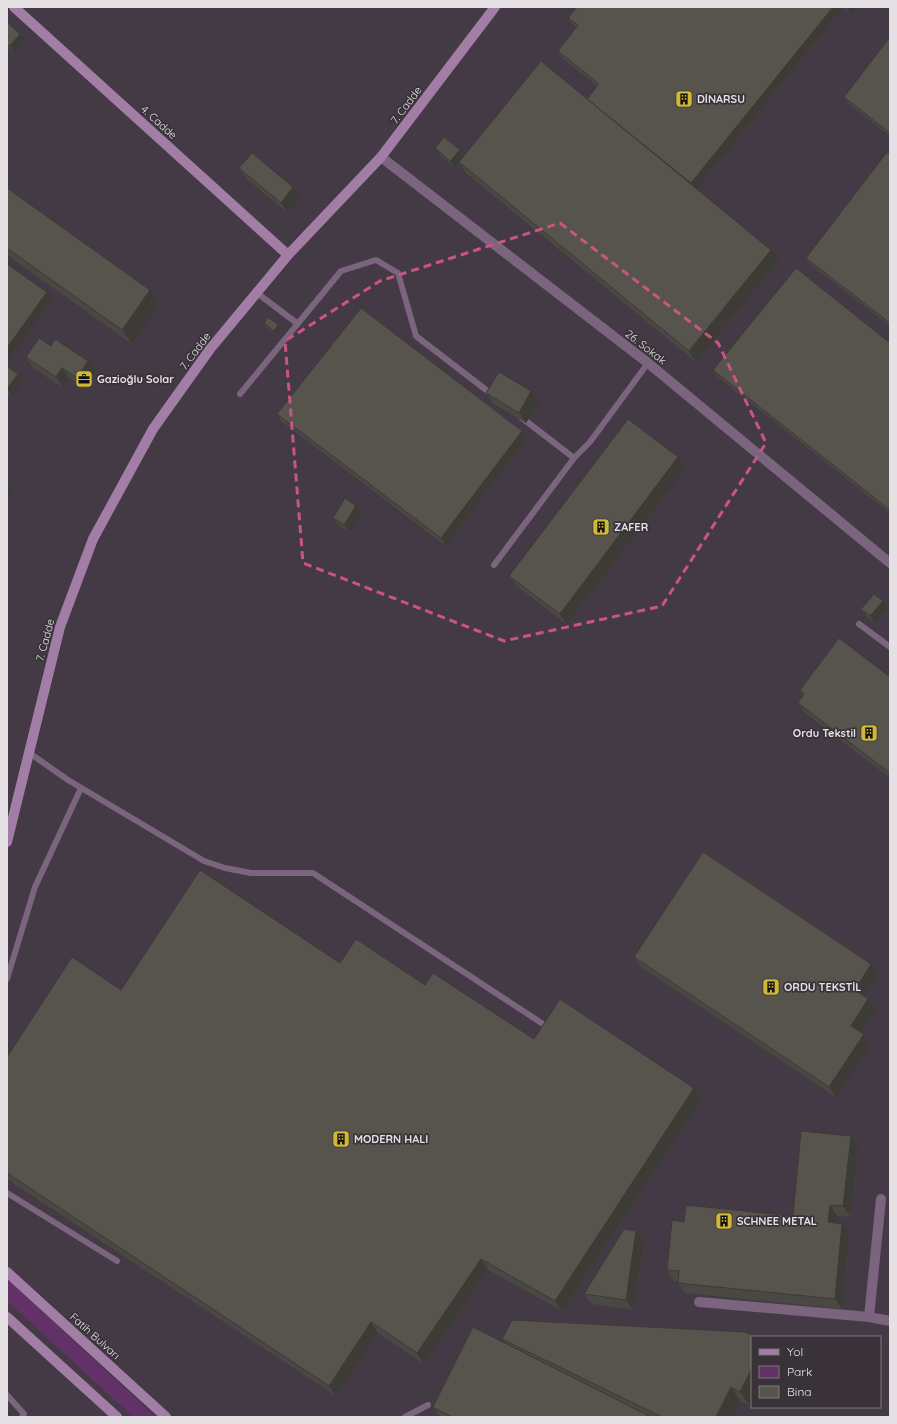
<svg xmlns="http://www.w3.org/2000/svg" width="897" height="1424" font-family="Quicksand,sans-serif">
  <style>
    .built { fill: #443a45; fill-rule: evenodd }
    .green { fill: #623167 }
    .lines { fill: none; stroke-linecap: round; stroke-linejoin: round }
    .lane { stroke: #7b647d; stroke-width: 6 }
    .street { stroke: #7b647d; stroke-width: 10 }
    .secondary { stroke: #a27da6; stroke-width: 10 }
    .wall { fill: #4a4842 }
    .shaded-wall { fill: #3c3b36 }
    .building { fill: #56544d; stroke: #3c3b36 }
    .marked { fill: none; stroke: #cc5484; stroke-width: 3; stroke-dasharray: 8 5; stroke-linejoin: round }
    .labels { text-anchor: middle; stroke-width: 3.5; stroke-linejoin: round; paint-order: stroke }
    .poi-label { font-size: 11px; font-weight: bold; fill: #e4e0e4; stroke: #393339; text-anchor: start }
    .street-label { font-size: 11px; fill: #e4e0e4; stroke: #393339 }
  </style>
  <rect width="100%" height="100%" fill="#393339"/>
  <path class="built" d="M 7,7 L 890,7 L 890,1417 L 7,1417 ZM 752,1337 L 880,1337 L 880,1407 L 752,1407 Z"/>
  <path class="green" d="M 7,1279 L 156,1417 L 133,1417 L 7,1301 Z"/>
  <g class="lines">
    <path class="lane" d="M 257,293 L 298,324
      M 240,394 L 341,271 L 376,260 L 398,273 L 416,336 L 494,396
      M 522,418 L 574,458
      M 494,565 L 574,458 L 590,442 L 648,363
      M 859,624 L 890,647
      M 28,752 L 68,780 L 204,861 L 225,868 L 251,873 L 313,873 L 543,1024
      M 7,979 L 35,887 L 81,788
      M 7,1193 L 117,1261
      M 7,1395 L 24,1414 L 22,1417
      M 405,1417 L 428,1405"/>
    <path class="street" d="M 381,157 L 648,363 L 890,563
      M 699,1302 L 869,1317 L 890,1321
      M 869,1317 L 881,1199"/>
    <path class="secondary" d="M 14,7 L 288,255
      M 7,842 L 60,627 L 93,539 L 153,429 L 210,349 L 288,255 L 381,157 L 495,7
      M 7,1272 L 166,1417
      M 7,1317 L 117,1417"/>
  </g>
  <path class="wall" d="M 843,7 L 857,7 L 851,14 Z
    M 841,10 L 697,189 L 779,260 L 696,362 L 466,173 L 460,164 L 455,168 L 440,155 L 435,148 L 460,150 L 464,156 L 587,99 L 597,86 L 562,58 L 558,51 L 576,27 L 573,25 L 568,18 Z
    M 7,22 L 20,34 L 25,41 L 15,53 L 7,46 Z
    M 890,37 L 890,136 L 849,104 L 844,97 Z
    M 890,154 L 890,326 L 811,265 L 806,258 Z
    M 239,168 L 301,198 L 288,213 L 247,179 Z
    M 7,188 L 160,304 L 132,344 L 7,255 Z
    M 264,323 L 278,325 L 281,329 L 276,334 L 266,327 Z
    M 890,343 L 890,513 L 718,377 L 713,370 Z
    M 51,346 L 88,361 L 96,371 L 84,388 L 69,378 L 63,388 L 33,368 L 26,357 Z
    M 7,366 L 18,374 L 23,381 L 12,396 L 7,393 Z
    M 486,393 L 539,402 L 526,423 L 494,404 Z
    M 277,414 L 522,431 L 527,438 L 446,546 L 281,421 Z
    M 678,457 L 686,467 L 567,625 L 517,586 L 509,576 Z
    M 356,506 L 361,513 L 349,532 L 338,525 L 333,518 Z
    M 888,608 L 875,623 L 866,616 L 861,609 Z
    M 890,677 L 890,778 L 805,713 L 798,703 L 803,695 L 800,690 Z
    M 634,957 L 879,975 L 864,996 L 876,1009 L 861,1032 L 864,1034 L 871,1045 L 836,1097 L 641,967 Z
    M 340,963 L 425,985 L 534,1039 L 694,1088 L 702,1099 L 562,1311 L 488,1270 L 424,1364 L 378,1333 L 336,1396 L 7,1179 L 7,1057 L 121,990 Z
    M 851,1136 L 858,1147 L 851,1217 L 837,1216 L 836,1223 L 849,1234 L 842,1309 L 685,1293 L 678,1283 L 678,1281 L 674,1281 L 667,1270 L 684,1222 L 793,1216 Z
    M 644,1241 L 633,1310 L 592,1304 L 584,1294 Z
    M 745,1332 L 750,1406 L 740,1401 L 733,1417 L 440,1417 L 433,1407 L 505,1343 L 502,1339 Z"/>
  <path class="shaded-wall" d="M 833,7 L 839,7 L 841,10 L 696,190 L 691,183 Z
    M 846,7 L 857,7 L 851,14 Z
    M 20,34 L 25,41 L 15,53 L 10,46 Z
    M 460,150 L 465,158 L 455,168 L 450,161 Z
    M 293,187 L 301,198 L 288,213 L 281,203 Z
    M 771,250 L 779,260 L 696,362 L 689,351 Z
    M 150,290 L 160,304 L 132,344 L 122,330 Z
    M 47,292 L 52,299 L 7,362 L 7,348 Z
    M 278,325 L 281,329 L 276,334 L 274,331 Z
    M 88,361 L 96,371 L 84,388 L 77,378 Z
    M 62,368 L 69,378 L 63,388 L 56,377 Z
    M 18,374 L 23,381 L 12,396 L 7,389 Z
    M 531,391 L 539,402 L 526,423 L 519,413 Z
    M 522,431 L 527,438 L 446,546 L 441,538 Z
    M 678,457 L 686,467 L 567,625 L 560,614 Z
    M 7,484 L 12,490 L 7,498 Z
    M 356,506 L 361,513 L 349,532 L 344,525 Z
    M 883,601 L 888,608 L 875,623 L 870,616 Z
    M 871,964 L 879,975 L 862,1000 L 855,990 Z
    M 868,999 L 876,1009 L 858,1036 L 851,1026 Z
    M 864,1034 L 871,1045 L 836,1097 L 829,1087 Z
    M 694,1088 L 702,1099 L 562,1311 L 555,1301 Z
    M 851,1136 L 858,1147 L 851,1217 L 843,1206 Z
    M 830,1205 L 837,1216 L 835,1233 L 828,1222 Z
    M 842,1224 L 849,1234 L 842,1309 L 835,1299 Z
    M 636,1231 L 644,1241 L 633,1310 L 626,1300 Z
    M 481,1259 L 488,1270 L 424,1364 L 417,1353 Z
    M 371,1322 L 378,1333 L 336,1396 L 329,1386 Z
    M 752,1368 L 752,1401 L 750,1406 L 740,1392 Z
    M 731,1387 L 740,1401 L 733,1417 L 716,1417 Z"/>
  <path class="building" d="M 577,7 L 833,7 L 691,183 L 587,99 L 599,84 L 558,51 L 578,25 L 568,18 Z
    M 7,22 L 20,34 L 10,46 L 7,44 Z
    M 890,37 L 890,133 L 844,97 Z
    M 541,61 L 771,250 L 689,351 L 459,162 Z
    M 444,137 L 460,150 L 450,161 L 435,148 Z
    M 887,152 L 890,154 L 890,323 L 806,258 Z
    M 252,153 L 293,187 L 281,203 L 239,168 Z
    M 7,188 L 150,290 L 122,330 L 7,248 Z
    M 7,264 L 47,292 L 7,348 Z
    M 796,268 L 890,343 L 890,510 L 713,370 Z
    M 361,308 L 522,431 L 441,538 L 277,414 Z
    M 268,317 L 278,325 L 274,331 L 264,323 Z
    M 39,338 L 51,346 L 55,339 L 88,361 L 77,378 L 62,368 L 56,377 L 26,357 Z
    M 7,366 L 18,374 L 7,389 Z
    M 499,372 L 531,391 L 519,413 L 486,393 Z
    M 628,419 L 678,457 L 560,614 L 509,576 Z
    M 345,498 L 356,506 L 344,525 L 333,518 Z
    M 874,594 L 883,601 L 870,616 L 861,609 Z
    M 839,638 L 890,677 L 890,773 L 798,703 L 804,694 L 800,690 Z
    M 703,852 L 871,964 L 855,990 L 868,999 L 851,1026 L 864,1034 L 829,1087 L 634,957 Z
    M 200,870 L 340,963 L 356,939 L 425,985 L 433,973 L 534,1039 L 560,999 L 694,1088 L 555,1301 L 481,1259 L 417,1353 L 371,1322 L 329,1386 L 7,1173 L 7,1057 L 72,957 L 121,990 Z
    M 801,1131 L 851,1136 L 843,1206 L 830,1205 L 828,1222 L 842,1224 L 835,1299 L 678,1283 L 679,1271 L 667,1270 L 672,1220 L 684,1222 L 686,1205 L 793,1216 Z
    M 624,1229 L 636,1231 L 626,1300 L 584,1294 Z
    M 512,1320 L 745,1332 L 755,1337 L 752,1337 L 752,1368 L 740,1392 L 731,1387 L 716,1417 L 662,1417 L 502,1339 Z
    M 473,1327 L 651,1417 L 452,1417 L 433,1407 Z"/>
  <path class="marked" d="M 560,223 L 718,343 L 766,443 L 662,606 L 504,641 L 303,563 L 285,341 L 380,281 Z"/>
  <defs>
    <symbol id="building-square" viewBox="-11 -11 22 22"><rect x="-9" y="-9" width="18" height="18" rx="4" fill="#d0b736" stroke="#393339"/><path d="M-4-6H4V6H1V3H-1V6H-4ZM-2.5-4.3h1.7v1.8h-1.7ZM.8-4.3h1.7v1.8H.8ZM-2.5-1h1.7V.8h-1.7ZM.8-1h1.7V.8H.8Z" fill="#111"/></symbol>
    <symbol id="office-square" viewBox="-11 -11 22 22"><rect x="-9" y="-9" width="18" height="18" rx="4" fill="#d0b736" stroke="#393339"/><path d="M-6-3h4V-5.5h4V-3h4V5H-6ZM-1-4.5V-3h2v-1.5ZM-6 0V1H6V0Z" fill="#111"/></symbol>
  </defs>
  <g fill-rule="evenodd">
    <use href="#building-square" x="674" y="89" width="20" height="20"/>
    <use href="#office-square" x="74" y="369" width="20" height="20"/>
    <use href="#building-square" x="591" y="517" width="20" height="20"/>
    <use href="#building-square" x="859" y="723" width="20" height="20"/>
    <use href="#building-square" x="761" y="977" width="20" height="20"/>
    <use href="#building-square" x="331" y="1129" width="20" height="20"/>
    <use href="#building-square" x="714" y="1211" width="20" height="20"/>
  </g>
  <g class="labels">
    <g class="poi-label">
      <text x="697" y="103">DİNARSU</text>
      <text x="97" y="383">Gazioğlu Solar</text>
      <text x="614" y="531">ZAFER</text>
      <text x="856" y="737" text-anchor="end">Ordu Tekstil</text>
      <text x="784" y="991">ORDU TEKSTİL</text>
      <text x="354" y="1143">MODERN HALI</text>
      <text x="737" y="1225">SCHNEE METAL</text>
    </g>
    <g class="street-label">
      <text transform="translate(406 105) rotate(-53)" y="4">7. Cadde</text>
      <text transform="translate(159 122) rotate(42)" y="4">4. Cadde</text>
      <text transform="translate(646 347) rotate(38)" y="4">26. Sokak</text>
      <text transform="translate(195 351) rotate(-53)" y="4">7. Cadde</text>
      <text transform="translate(45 640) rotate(-75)" y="4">7. Cadde</text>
      <text transform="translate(95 1336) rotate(42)" y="4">Fatih Bulvarı</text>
    </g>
  </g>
  <rect width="897" height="1424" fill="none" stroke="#e4e0e4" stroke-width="16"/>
  <rect x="751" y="1336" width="130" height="72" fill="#393339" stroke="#7d787d"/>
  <rect x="759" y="1349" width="20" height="6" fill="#a27da6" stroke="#7d787d"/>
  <text x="787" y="1356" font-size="12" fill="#e4e0e4">Yol</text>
  <rect x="759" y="1366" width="20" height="12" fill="#623167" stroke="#7d787d"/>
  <text x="787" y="1376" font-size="12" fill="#e4e0e4">Park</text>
  <rect x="759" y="1386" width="20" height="12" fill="#56544d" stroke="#7d787d"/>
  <text x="787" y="1396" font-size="12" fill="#e4e0e4">Bina</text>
</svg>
